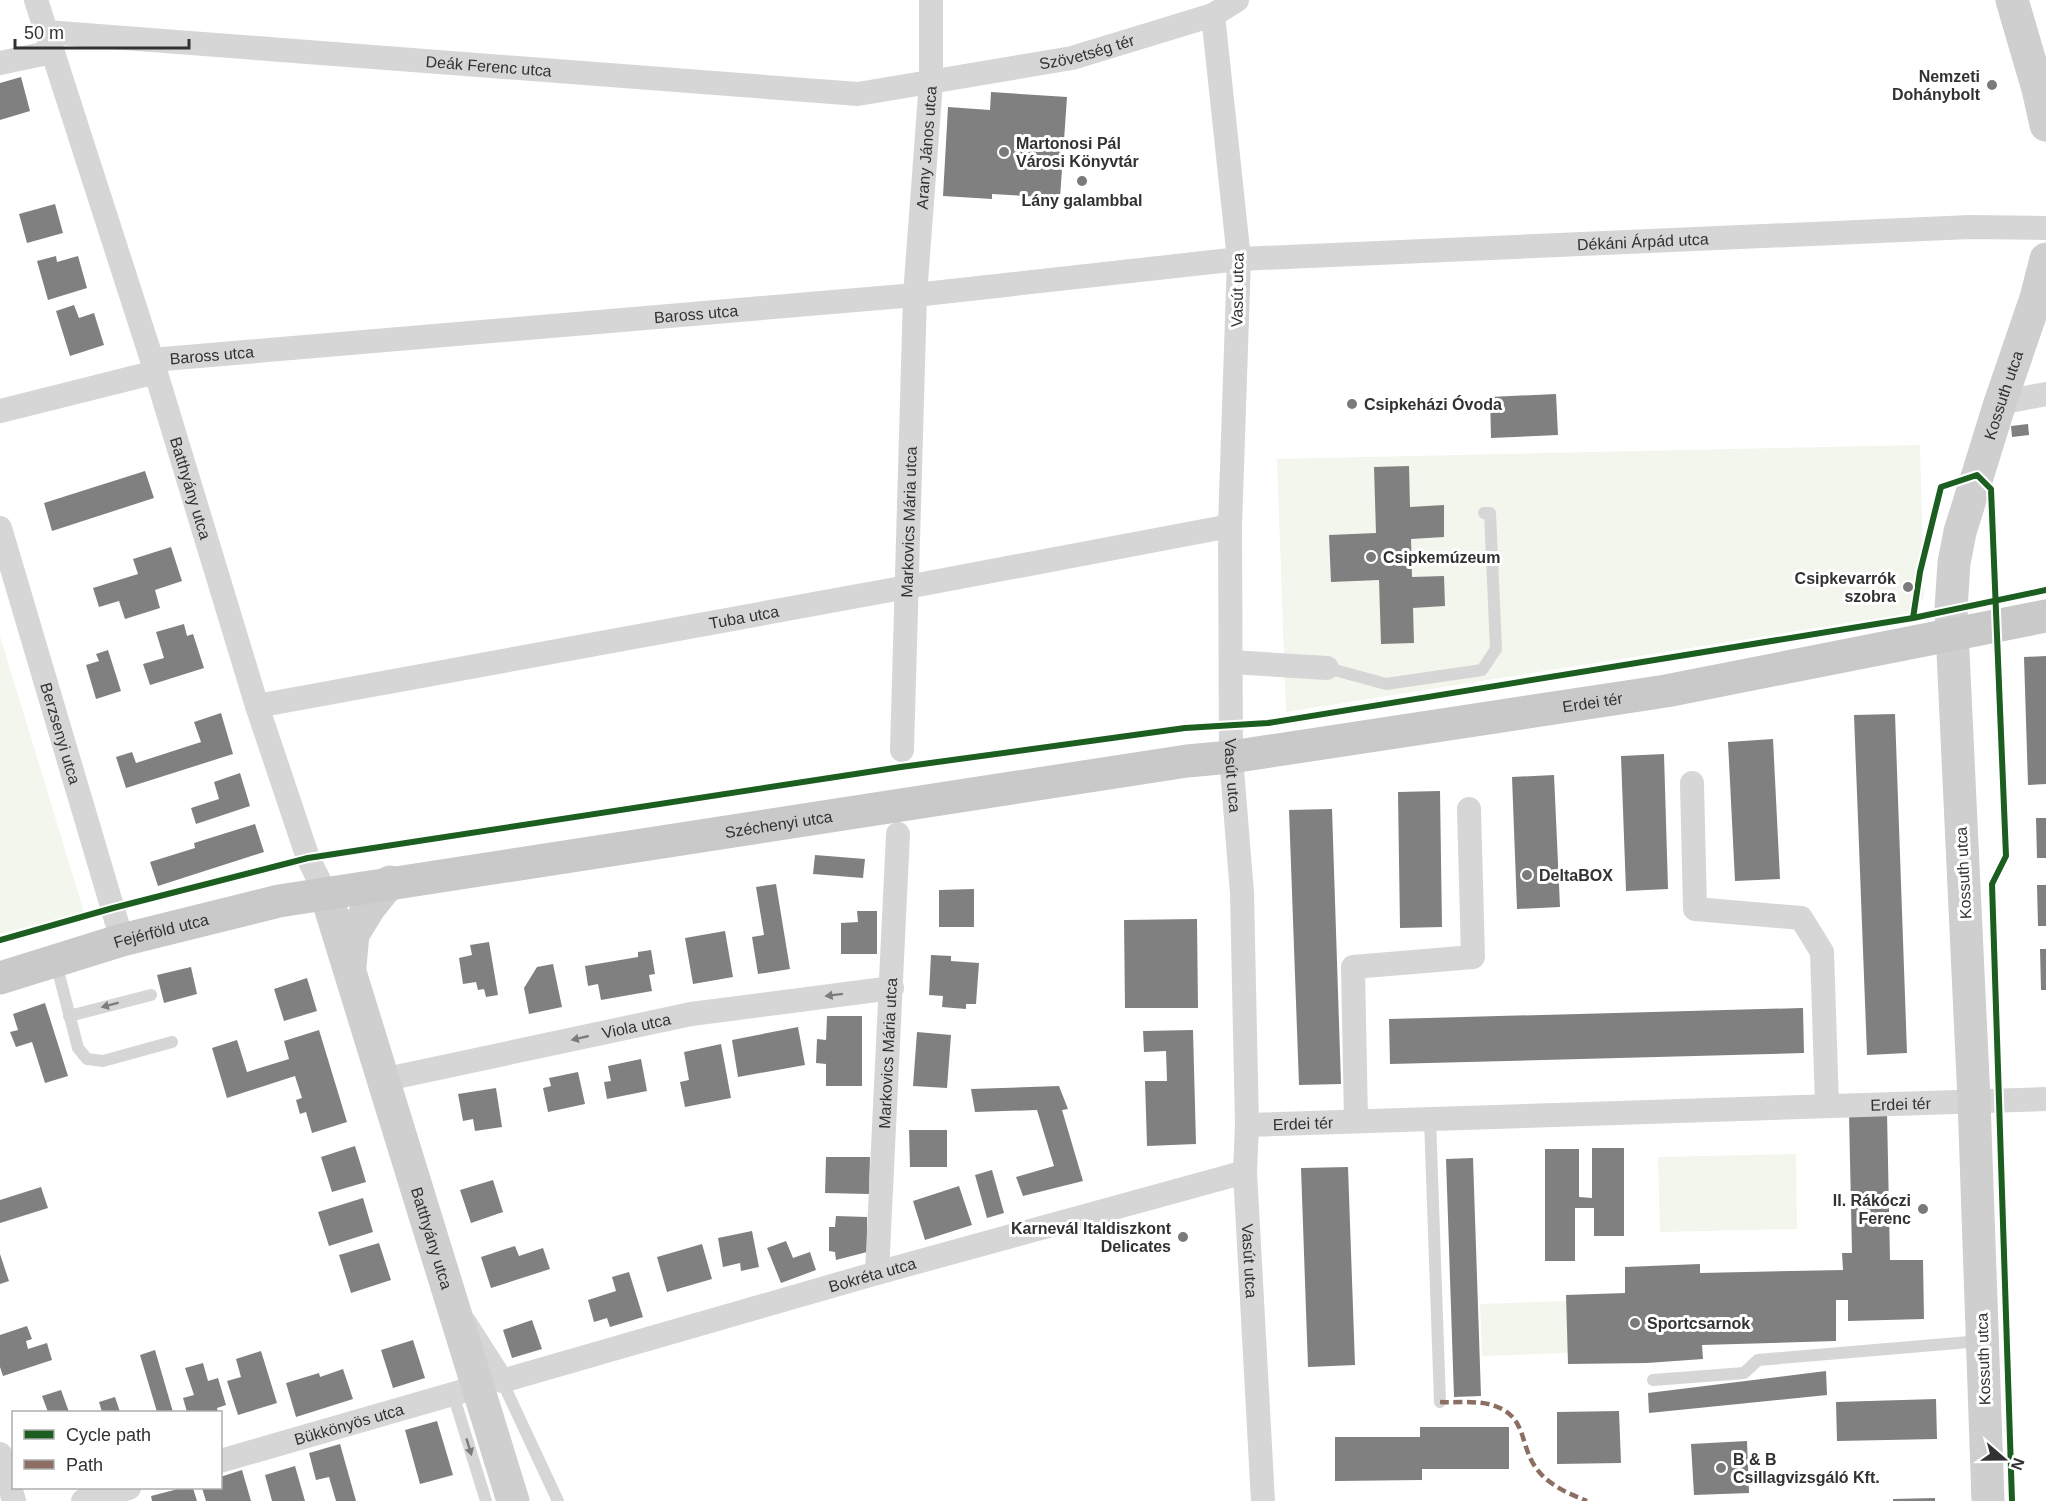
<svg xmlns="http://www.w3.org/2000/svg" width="2046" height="1501" font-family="Arial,sans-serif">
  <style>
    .green { fill: #f2f6ed }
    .building { fill: #808080 }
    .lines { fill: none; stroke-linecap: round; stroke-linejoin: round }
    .lane { stroke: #d6d6d6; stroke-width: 12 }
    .street { stroke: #d6d6d6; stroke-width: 24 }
    .secondary { stroke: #cfcfcf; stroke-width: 33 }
    .primary { stroke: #c9c9c9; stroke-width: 33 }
    .quiet { stroke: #8d6e63; stroke-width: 4.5; stroke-dasharray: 9 4.5; stroke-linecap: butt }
    .cycleway-casing { stroke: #fff; stroke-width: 10 }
    .cycleway { stroke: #1b5e20; stroke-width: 6 }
    .oneway { fill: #7c7c7c }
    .poi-dot { fill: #7a7a7a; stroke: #fff; stroke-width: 2 }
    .labels { text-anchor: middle; stroke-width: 6; stroke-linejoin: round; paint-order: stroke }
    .street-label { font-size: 16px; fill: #323232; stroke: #fff }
    .poi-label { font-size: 16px; font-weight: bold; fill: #323232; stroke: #fff; text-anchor: start }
  </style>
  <rect width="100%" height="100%" fill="#fff"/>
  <path class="green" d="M 1920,445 L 1924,597 L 1911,613 L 1286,712 L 1277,459 Z
    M 0,636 L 84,912 L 0,934 Z
    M 1796,1154 L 1797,1229 L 1660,1232 L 1658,1157 Z
    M 1567,1301 L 1568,1353 L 1482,1356 L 1480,1304 Z"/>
  <path class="building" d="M 21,77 L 30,111 L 0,120 L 0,83 Z
    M 991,92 L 1067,97 L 1060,198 L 992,194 L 992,199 L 943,196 L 948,107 L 990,110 Z
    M 55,204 L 63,233 L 27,243 L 19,214 Z
    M 56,256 L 57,262 L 78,256 L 87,288 L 48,300 L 37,261 Z
    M 74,305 L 79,318 L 94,313 L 104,345 L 70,356 L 56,311 Z
    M 1556,394 L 1558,435 L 1491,438 L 1490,397 Z
    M 2028,424 L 2029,435 L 2012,437 L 2011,426 Z
    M 1409,466 L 1410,507 L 1444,505 L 1444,537 L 1411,539 L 1412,577 L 1444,576 L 1445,606 L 1413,608 L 1414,643 L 1381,644 L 1379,580 L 1331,582 L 1329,535 L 1376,533 L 1374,467 Z
    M 145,471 L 154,498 L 52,531 L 44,503 Z
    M 171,547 L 182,581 L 155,590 L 160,608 L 125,619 L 119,601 L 99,607 L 93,588 L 138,574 L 133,559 Z
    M 184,624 L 187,636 L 193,634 L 204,668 L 150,685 L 143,664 L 164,658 L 156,632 Z
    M 108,650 L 121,691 L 96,699 L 86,665 L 99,661 L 96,654 Z
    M 2046,656 L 2046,784 L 2028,785 L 2024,657 Z
    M 221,713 L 233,754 L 126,788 L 116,757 L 132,752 L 136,763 L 201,742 L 194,722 Z
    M 1895,714 L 1907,1053 L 1867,1055 L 1854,715 Z
    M 1773,739 L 1780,879 L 1735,881 L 1728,742 Z
    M 1664,754 L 1668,889 L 1626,891 L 1621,756 Z
    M 240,773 L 250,806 L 196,824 L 191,808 L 219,799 L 214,782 Z
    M 1554,775 L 1560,907 L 1517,909 L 1512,777 Z
    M 1440,791 L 1442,927 L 1400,928 L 1398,792 Z
    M 1332,809 L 1341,1084 L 1299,1085 L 1289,810 Z
    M 2036,818 L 2046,818 L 2046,858 L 2037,858 Z
    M 255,824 L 264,852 L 158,886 L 150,862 L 195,848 L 194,843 Z
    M 815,855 L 865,859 L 863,878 L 813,874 Z
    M 776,884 L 790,969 L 758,974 L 752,937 L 764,935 L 756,887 Z
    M 2037,885 L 2046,885 L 2046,926 L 2038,926 Z
    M 974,889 L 974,927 L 939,927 L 939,890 Z
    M 857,911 L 877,911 L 877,954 L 841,954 L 841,923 L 858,922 Z
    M 1197,919 L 1198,1008 L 1125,1008 L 1124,920 Z
    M 725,931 L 733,977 L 693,984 L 685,938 Z
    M 489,942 L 498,995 L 486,997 L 484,989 L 478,990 L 476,982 L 463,984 L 459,958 L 472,955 L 470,945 Z
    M 2040,949 L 2046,949 L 2046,990 L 2041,990 Z
    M 651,950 L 655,974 L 649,975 L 652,991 L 601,1000 L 598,984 L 588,986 L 585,966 L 638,957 L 638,952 Z
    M 931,955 L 951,956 L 951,961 L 979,963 L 976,1004 L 966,1004 L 966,1009 L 942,1007 L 943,996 L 929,995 Z
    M 553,964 L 562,1007 L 529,1014 L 524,988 L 537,967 Z
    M 191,967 L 197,994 L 164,1003 L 157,975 Z
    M 307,978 L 317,1011 L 284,1021 L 274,989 Z
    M 45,1003 L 68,1076 L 45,1083 L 32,1042 L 16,1047 L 10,1032 L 18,1030 L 13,1014 Z
    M 1803,1008 L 1804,1053 L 1390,1064 L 1389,1019 Z
    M 827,1016 L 862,1016 L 862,1086 L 826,1086 L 826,1064 L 816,1063 L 817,1039 L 826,1040 Z
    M 798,1027 L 805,1065 L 738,1077 L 732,1040 Z
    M 319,1030 L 347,1122 L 312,1133 L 306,1112 L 300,1114 L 296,1100 L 302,1098 L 295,1076 L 227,1098 L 212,1048 L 237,1040 L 247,1072 L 289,1059 L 284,1041 Z
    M 1193,1030 L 1196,1144 L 1147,1146 L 1145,1081 L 1167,1081 L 1166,1051 L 1144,1052 L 1143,1031 Z
    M 917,1032 L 951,1035 L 947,1088 L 913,1086 Z
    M 721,1044 L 731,1098 L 685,1107 L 680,1082 L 689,1080 L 684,1052 Z
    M 641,1059 L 647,1091 L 607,1099 L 604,1082 L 611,1081 L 608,1066 Z
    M 578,1072 L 585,1104 L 548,1112 L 543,1088 L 551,1086 L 549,1078 Z
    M 1059,1086 L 1068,1109 L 1062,1110 L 1083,1181 L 1023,1196 L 1016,1177 L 1054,1166 L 1037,1110 L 975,1112 L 971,1089 Z
    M 496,1088 L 502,1127 L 475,1131 L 473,1119 L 463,1121 L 458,1094 Z
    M 1887,1112 L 1890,1260 L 1923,1260 L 1924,1319 L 1848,1321 L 1848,1300 L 1836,1300 L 1836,1341 L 1702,1345 L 1703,1359 L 1647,1363 L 1568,1364 L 1566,1295 L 1625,1293 L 1625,1267 L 1700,1264 L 1700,1273 L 1843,1270 L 1842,1253 L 1852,1253 L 1849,1113 Z
    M 909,1130 L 947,1130 L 947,1167 L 910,1167 Z
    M 355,1146 L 366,1182 L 332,1192 L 321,1157 Z
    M 1592,1148 L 1624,1148 L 1624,1236 L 1594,1236 L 1594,1208 L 1575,1208 L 1575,1261 L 1545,1261 L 1545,1149 L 1579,1149 L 1579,1197 L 1592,1198 Z
    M 826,1157 L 870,1157 L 869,1194 L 825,1193 Z
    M 1473,1158 L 1481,1396 L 1454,1397 L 1446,1159 Z
    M 1348,1167 L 1355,1365 L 1308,1367 L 1301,1168 Z
    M 992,1170 L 1004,1213 L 987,1218 L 975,1175 Z
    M 493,1180 L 503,1212 L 471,1223 L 460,1190 Z
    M 959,1186 L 972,1225 L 925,1240 L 913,1201 Z
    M 41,1187 L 48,1208 L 0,1223 L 0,1200 Z
    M 363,1198 L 373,1232 L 329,1246 L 318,1212 Z
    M 836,1216 L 867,1217 L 867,1252 L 836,1260 L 835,1252 L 829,1251 L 829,1227 L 835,1227 Z
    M 752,1231 L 759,1267 L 741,1271 L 740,1263 L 723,1267 L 718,1238 Z
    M 786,1241 L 793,1258 L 810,1252 L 816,1270 L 781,1283 L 767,1248 Z
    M 379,1243 L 391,1280 L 351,1293 L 339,1255 Z
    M 702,1244 L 712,1279 L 667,1292 L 657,1257 Z
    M 515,1246 L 519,1256 L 543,1248 L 550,1269 L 491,1288 L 481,1257 Z
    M 0,1254 L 9,1281 L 0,1284 Z
    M 629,1272 L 643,1317 L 610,1327 L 607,1318 L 594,1322 L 588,1300 L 616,1291 L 612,1277 Z
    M 532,1320 L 542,1349 L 512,1358 L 503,1330 Z
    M 27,1326 L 32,1339 L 26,1341 L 28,1349 L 47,1343 L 52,1360 L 3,1376 L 0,1367 L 0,1335 Z
    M 413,1340 L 425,1378 L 393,1388 L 381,1350 Z
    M 155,1350 L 173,1412 L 157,1412 L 140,1355 Z
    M 261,1351 L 277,1403 L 238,1415 L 227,1381 L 241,1377 L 236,1359 Z
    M 203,1363 L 208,1381 L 218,1378 L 226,1405 L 217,1408 L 218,1412 L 187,1412 L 183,1398 L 194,1395 L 185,1368 Z
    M 343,1369 L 353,1399 L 296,1417 L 286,1383 L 319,1373 L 320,1377 Z
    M 1826,1371 L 1827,1395 L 1649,1413 L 1648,1393 Z
    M 61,1390 L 69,1412 L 48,1412 L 42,1396 Z
    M 115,1397 L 120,1412 L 102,1412 L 99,1402 Z
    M 1936,1399 L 1937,1439 L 1837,1441 L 1836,1402 Z
    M 1619,1411 L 1621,1463 L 1557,1464 L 1557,1412 Z
    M 437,1421 L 453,1475 L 420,1484 L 405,1430 Z
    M 1420,1427 L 1509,1427 L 1509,1469 L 1422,1469 L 1422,1480 L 1335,1481 L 1335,1437 L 1420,1437 Z
    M 1747,1441 L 1749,1493 L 1694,1495 L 1691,1444 Z
    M 340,1444 L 356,1501 L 336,1501 L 329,1477 L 316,1480 L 309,1453 Z
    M 295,1466 L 305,1501 L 272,1501 L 265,1475 Z
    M 242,1470 L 251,1501 L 206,1501 L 202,1488 L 220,1488 L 220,1477 Z
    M 182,1488 L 193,1488 L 197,1501 L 152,1501 L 151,1496 Z
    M 1935,1498 L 1935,1501 L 1893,1501 L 1893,1499 Z"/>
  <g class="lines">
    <path class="lane" d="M 1327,668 L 1386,684 L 1482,670 L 1496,649 L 1490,513 L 1484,513
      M 56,963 L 78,1048 L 87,1059 L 103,1061 L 172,1042
      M 69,1016 L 151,995
      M 1430,1119 L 1440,1402
      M 1653,1380 L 1744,1373 L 1758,1360 L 1981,1341
      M 502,1381 L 558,1501
      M 453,1394 L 486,1501"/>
    <g class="street">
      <path id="s1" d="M 36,0 L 152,360 L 257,706 L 308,858 L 326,894"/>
      <path id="s2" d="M 1213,15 L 1239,259 L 1230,526 L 1231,757 L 1242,893 L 1247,1125 L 1245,1172 L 1263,1501"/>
      <path id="s3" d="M 46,32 L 858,94 L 1072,58 L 1213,15 L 1237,0"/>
      <path d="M 0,63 L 52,52"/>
      <path id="s4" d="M 152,360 L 915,295 L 1239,259 L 1970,227 L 2046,228"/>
      <path d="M 2000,403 L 2046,394"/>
      <path d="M 0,411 L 156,372"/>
      <path id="s5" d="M 0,528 L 122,940"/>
      <path d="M 1232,662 L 1327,668"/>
      <path id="s6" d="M 257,706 L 907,587 L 1230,526"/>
      <path id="s7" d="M 902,750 L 915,295 L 931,82 L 931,0"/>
      <path d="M 1692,783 L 1695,909 L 1801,918 L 1822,952 L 1827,1105"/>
      <path id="s8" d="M 382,1080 L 691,1014 L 892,988"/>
      <path d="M 1356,1121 L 1353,967 L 1473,957 L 1469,809"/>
      <path id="s9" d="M 1247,1125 L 2046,1099"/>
      <path id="s10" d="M 877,1273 L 898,834"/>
      <path id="s11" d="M 465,1323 L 502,1381 L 877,1273 L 1245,1172"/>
      <path d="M 0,1454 L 14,1501"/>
      <path id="s12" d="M 220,1461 L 477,1387"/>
      <path d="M 83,1501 L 129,1488"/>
    </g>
    <g class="secondary">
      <path d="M 2012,0 L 2038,89 L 2046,125"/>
      <path id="s13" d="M 326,894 L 513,1501"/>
      <path d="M 350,966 L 353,934 L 369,908 L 390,882"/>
      <path id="s14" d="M 1988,1501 L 1974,1100 L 1951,609 L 1954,563 L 1960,532 L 2000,403 L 2036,298 L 2046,259"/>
    </g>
    <path class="primary" id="s15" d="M 0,978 L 122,940 L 279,901 L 1187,761 L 1231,757 L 1666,691 L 2046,616"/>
    <path class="quiet" d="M 1440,1402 C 1458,1403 1479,1400 1495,1406 C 1526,1417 1520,1443 1534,1465 C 1546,1484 1567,1493 1587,1501"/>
    <defs>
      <path id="cycleway" d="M 1913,618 L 1920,572 L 1941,487 L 1977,475 L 1991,489 L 2006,856 L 1992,884 L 2012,1501
        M 0,940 L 113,908 L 308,858 L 901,767 L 1185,728 L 1268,723 L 1913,618 L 2046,590"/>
    </defs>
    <use href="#cycleway" class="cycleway-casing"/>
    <use href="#cycleway" class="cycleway"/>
  </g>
  <defs><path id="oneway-solid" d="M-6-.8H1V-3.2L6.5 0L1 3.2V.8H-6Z" transform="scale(1.5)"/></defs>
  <g class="oneway">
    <use href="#oneway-solid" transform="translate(834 995) rotate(173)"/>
    <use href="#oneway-solid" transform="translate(110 1005) rotate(165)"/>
    <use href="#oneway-solid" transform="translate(580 1038) rotate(167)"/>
    <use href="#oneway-solid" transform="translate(469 1447) rotate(73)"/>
  </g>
  <g class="poi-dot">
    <circle cx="1992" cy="85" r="6"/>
    <circle cx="1004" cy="152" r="6"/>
    <circle cx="1082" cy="181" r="6"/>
    <circle cx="1352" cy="404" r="6"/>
    <circle cx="1371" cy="557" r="6"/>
    <circle cx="1908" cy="587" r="6"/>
    <circle cx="1527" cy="875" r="6"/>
    <circle cx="1923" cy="1209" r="6"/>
    <circle cx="1183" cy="1237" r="6"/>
    <circle cx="1635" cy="1323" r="6"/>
    <circle cx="1721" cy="1468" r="6"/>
  </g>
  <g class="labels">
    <g class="street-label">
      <text dy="6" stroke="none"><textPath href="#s3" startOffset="1047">Szövetség tér</textPath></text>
      <text dy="6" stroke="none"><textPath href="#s3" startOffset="444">Deák Ferenc utca</textPath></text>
      <text dy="6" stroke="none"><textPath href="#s7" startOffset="603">Arany János utca</textPath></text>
      <text dy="6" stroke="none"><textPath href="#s4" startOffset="1496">Dékáni Árpád utca</textPath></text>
      <text transform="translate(1237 290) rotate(-89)" y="6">Vasút utca</text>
      <text dy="6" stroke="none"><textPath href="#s4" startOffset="546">Baross utca</textPath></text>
      <text dy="6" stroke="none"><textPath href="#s4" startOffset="60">Baross utca</textPath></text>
      <text dy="6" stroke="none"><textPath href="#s14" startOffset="1114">Kossuth utca</textPath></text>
      <text dy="6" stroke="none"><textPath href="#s1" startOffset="512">Batthyány utca</textPath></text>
      <text dy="6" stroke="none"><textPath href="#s7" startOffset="228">Markovics Mária utca</textPath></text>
      <text dy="6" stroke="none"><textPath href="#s6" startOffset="495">Tuba utca</textPath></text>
      <text dy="6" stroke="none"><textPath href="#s15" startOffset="1618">Erdei tér</textPath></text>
      <text dy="6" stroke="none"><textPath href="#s5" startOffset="214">Berzsenyi utca</textPath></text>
      <text dy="6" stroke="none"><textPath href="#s2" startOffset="762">Vasút utca</textPath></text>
      <text dy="6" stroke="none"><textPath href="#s15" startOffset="795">Széchenyi utca</textPath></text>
      <text transform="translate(1963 873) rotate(-93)" y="6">Kossuth utca</text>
      <text dy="6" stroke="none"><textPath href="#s15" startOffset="168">Fejérföld utca</textPath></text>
      <text dy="6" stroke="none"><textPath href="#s8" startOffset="260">Viola utca</textPath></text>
      <text dy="6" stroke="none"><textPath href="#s10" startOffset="220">Markovics Mária utca</textPath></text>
      <text dy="6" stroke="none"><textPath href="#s9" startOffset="654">Erdei tér</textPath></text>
      <text dy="6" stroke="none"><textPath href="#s9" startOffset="56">Erdei tér</textPath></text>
      <text dy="6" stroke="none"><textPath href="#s13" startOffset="360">Batthyány utca</textPath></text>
      <text dy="6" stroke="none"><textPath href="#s2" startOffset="1248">Vasút utca</textPath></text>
      <text dy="6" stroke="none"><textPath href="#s11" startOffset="454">Bokréta utca</textPath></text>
      <text transform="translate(1983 1359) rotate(-92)" y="6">Kossuth utca</text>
      <text dy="6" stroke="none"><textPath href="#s12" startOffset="134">Bükkönyös utca</textPath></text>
    </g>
    <g class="poi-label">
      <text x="1980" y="82" text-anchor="end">Nemzeti<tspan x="1980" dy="18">Dohánybolt</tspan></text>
      <text x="1016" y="149">Martonosi Pál<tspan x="1016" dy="18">Városi Könyvtár</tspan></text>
      <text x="1082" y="206" text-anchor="middle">Lány galambbal</text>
      <text x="1364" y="410">Csipkeházi Óvoda</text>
      <text x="1383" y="563">Csipkemúzeum</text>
      <text x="1896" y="584" text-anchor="end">Csipkevarrók<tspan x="1896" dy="18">szobra</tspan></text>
      <text x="1539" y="881">DeltaBOX</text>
      <text x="1911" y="1206" text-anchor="end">II. Rákóczi<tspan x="1911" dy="18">Ferenc</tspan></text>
      <text x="1171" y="1234" text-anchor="end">Karnevál Italdiszkont<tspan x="1171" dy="18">Delicates</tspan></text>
      <text x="1647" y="1329">Sportcsarnok</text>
      <text x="1733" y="1465">B &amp; B<tspan x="1733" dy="18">Csillagvizsgáló Kft.</tspan></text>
    </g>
  </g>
  <rect x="12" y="1411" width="210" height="78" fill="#ffffff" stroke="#adadad" stroke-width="1.5"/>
  <rect x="24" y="1430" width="30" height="9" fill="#1b5e20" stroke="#adadad" stroke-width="1.5"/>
  <text x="66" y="1441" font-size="18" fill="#323232">Cycle path</text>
  <rect x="24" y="1460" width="30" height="9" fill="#8d6e63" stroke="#adadad" stroke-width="1.5"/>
  <text x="66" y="1471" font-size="18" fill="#323232">Path</text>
  <g transform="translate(2004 1459) rotate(110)" stroke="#ffffff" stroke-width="4.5" paint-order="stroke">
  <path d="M0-4.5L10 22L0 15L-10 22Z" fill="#323232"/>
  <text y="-9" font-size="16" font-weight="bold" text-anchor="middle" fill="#323232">N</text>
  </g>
  <path d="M15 39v9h174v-9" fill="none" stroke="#323232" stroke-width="3"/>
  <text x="24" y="39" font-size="18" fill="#323232" stroke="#ffffff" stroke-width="4.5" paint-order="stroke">50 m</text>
</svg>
